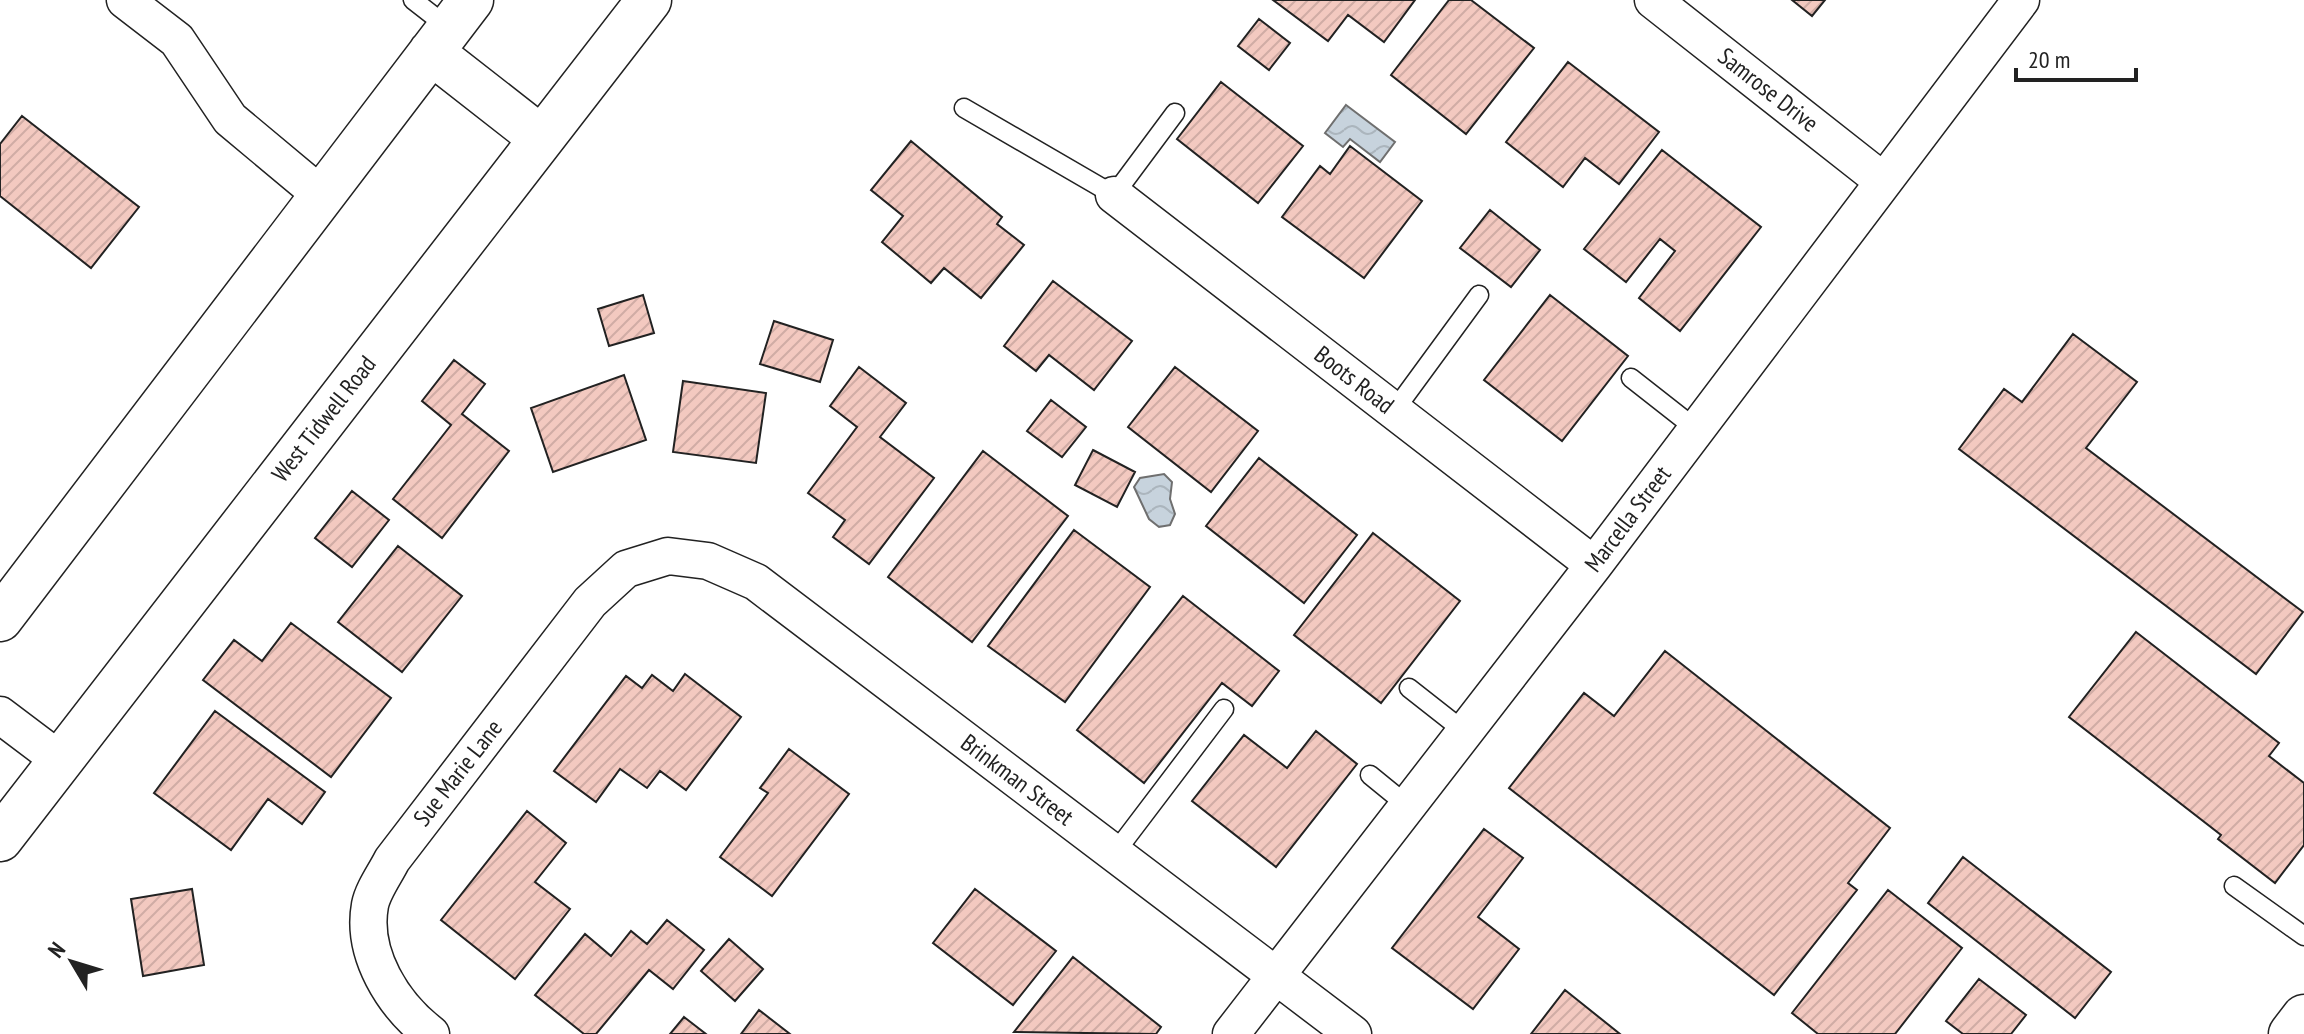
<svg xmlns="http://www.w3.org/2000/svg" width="2304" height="1034" font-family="'PT Sans Narrow',sans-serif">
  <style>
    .water { fill: url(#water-waves); stroke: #6f6f6f; stroke-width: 2 }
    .building { fill: url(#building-hatch); stroke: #222; stroke-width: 2 }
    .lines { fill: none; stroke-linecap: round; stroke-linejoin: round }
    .service-casing { stroke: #222; stroke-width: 21 }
    .minor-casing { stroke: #222; stroke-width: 39 }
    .tertiary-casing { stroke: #222; stroke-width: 47 }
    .secondary-casing { stroke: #222; stroke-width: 47 }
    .service { stroke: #fff; stroke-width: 18 }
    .minor { stroke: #fff; stroke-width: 36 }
    .tertiary { stroke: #fff; stroke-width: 44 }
    .secondary { stroke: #fff; stroke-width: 44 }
    .labels { text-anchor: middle; stroke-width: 6; stroke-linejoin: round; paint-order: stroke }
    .street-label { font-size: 24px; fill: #222; stroke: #fff }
  </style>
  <defs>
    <pattern id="water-waves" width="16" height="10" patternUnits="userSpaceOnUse" patternTransform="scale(2)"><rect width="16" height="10" fill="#c7d3dd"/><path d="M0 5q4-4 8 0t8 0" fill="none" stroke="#abb5bd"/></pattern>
    <pattern id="building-hatch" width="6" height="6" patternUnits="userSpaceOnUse" patternTransform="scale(2)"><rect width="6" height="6" fill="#f3c9c0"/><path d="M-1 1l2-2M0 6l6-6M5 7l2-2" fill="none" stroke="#d0aca5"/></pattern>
  </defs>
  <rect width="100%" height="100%" fill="#fff"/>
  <path class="water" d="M 1346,105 L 1395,142 L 1380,162 L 1350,139 L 1343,147 L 1325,133 Z
    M 1164,474 L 1172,482 L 1170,499 L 1175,514 L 1170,525 L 1159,527 L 1149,519 L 1134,487 L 1140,478 Z"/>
  <path class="building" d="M 1273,0 L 1415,0 L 1384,42 L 1348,15 L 1328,41 Z
    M 1449,0 L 1471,0 L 1534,48 L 1466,134 L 1391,75 Z
    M 1792,0 L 1825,0 L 1812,16 Z
    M 1259,19 L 1290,43 L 1269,70 L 1238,46 Z
    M 1568,62 L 1659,132 L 1619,184 L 1585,158 L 1563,187 L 1506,142 Z
    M 1221,82 L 1303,146 L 1258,203 L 1177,139 Z
    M 22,116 L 139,207 L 91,268 L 0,196 L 0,144 Z
    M 911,141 L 1002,217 L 997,224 L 1024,245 L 981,298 L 944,268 L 931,283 L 882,242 L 903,216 L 871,190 Z
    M 1350,146 L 1422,201 L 1364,278 L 1282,217 L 1320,166 L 1330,174 Z
    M 1662,150 L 1761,227 L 1680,331 L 1639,298 L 1675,251 L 1660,239 L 1626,282 L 1584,249 Z
    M 1490,210 L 1540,250 L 1511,287 L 1460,248 Z
    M 1053,281 L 1132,341 L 1094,390 L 1049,355 L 1036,371 L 1004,346 Z
    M 643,295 L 654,333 L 609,346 L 598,309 Z
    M 1550,295 L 1628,356 L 1562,441 L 1484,380 Z
    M 774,321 L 833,340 L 820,382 L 760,364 Z
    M 2073,334 L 2137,382 L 2086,448 L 2303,612 L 2256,674 L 1959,449 L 2004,389 L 2022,402 Z
    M 454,360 L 485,384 L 462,414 L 509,451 L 442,538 L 393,499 L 451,425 L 422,401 Z
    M 859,367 L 906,403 L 880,437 L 934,478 L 869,564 L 833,537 L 845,520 L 808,493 L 857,427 L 830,406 Z
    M 1175,367 L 1258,431 L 1211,492 L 1128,427 Z
    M 624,375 L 646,440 L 553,472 L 531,408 Z
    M 683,381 L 766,393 L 756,463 L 673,452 Z
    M 1051,400 L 1086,427 L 1062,457 L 1027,431 Z
    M 1093,450 L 1135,472 L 1117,507 L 1075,485 Z
    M 983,451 L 1068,516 L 972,642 L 888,577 Z
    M 1259,458 L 1357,535 L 1304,603 L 1206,526 Z
    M 352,491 L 389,520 L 352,567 L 315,538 Z
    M 1074,530 L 1150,587 L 1065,702 L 988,646 Z
    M 1373,533 L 1460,601 L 1381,703 L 1294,635 Z
    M 398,546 L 462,596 L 402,672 L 338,622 Z
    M 1183,596 L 1279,671 L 1252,706 L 1222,683 L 1144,783 L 1077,730 Z
    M 291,623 L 391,698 L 331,777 L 203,680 L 234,640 L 262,661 Z
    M 2136,632 L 2279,743 L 2269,756 L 2304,783 L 2304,845 L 2275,883 L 2218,839 L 2221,835 L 2069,717 Z
    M 1665,651 L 1890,828 L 1848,883 L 1857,890 L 1774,995 L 1509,788 L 1584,693 L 1614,716 Z
    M 685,674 L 741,717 L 686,790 L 660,771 L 647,788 L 620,769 L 596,802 L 554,771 L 626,676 L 642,688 L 652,675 L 673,691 Z
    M 215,711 L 325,792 L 302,824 L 268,799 L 231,850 L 154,793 Z
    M 1316,731 L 1357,764 L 1276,867 L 1192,801 L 1244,735 L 1287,768 Z
    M 789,749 L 849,794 L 772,896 L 720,857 L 768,793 L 760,788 Z
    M 527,811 L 566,843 L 535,882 L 570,909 L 515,979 L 441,920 Z
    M 1484,829 L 1523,858 L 1478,917 L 1519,949 L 1473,1009 L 1392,948 Z
    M 1963,857 L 2111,972 L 2075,1018 L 1928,903 Z
    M 192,889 L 204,965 L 143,976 L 131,899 Z
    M 975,889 L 1056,951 L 1013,1005 L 933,943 Z
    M 1888,890 L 1962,948 L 1895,1034 L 1818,1034 L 1792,1013 Z
    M 667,920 L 704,950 L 673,989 L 649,970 L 596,1034 L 584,1034 L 535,995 L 585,934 L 611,956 L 631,931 L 647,944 Z
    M 729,939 L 763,969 L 735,1001 L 701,971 Z
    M 1073,957 L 1161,1027 L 1156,1034 L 1014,1032 Z
    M 1979,979 L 2026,1015 L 2011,1034 L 1963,1034 L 1946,1021 Z
    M 1565,990 L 1620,1034 L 1531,1034 Z
    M 759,1010 L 790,1034 L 741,1034 Z
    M 684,1017 L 706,1034 L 670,1034 Z"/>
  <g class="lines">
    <defs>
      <path id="service" d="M 413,0 L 449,28
        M 964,108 L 1114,195 L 1175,113
        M 1631,378 L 1696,429
        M 1394,411 L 1479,295
        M 1409,688 L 1465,732
        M 1370,775 L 1408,806
        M 1114,854 L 1224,709
        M 2234,886 L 2304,936"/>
      <path id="minor" d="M 125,0 L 177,40 L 230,119 L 321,195
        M 1653,0 L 1883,181
        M 1114,195 L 1594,565
        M 0,715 L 61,761
        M 431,1034 C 393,1005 361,954 370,905 C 373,890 385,874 392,860 L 590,602 L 626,569 L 668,556 L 708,561 L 756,582 L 1353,1034
        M 1231,1034 L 1594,565 L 2021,0"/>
      <path id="tertiary" d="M 2291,1034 L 2304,1017"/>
      <path id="secondary" d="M 431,52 L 541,138
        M 0,619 L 471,0
        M 0,839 L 649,0"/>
    </defs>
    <use href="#service" class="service-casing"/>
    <use href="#minor" class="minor-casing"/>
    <use href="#tertiary" class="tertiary-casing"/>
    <use href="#secondary" class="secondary-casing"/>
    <use href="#service" class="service"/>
    <use href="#minor" class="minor"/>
    <use href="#tertiary" class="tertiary"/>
    <use href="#secondary" class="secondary"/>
  </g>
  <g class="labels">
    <g class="street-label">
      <text transform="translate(1768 90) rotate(38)" y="8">Samrose Drive</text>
      <text transform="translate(1354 380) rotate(38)" y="8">Boots Road</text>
      <text transform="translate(324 419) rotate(-52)" y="8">West Tidwell Road</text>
      <text transform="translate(1628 519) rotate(-53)" y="8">Marcella Street</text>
      <text transform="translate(458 773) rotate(-52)" y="8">Sue Marie Lane</text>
      <text transform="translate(1017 780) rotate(37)" y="8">Brinkman Street</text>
    </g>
  </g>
  <g transform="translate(72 962) rotate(308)" stroke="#ffffff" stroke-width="6" paint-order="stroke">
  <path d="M0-6L14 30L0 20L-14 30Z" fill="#222222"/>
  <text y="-12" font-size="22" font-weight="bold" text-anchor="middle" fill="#222222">N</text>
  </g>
  <path d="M2016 68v12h120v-12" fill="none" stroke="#222222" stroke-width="4"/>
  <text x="2028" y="68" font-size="24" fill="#222222" stroke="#ffffff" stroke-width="6" paint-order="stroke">20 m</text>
</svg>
